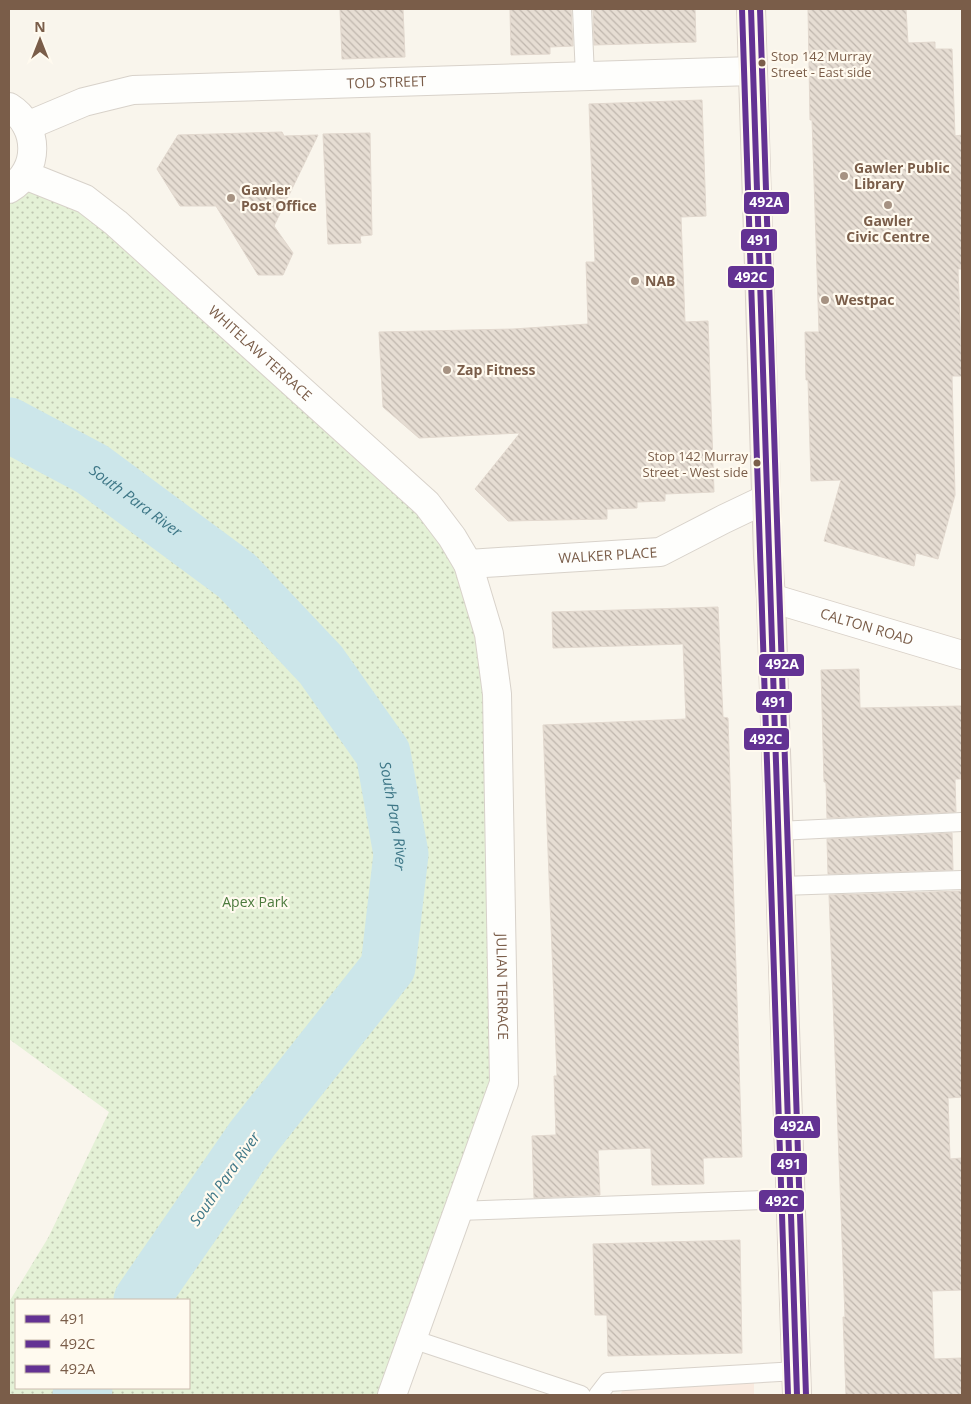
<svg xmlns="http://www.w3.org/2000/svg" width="971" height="1404" font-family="'Open Sans',sans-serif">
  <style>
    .commercial { fill: #f9eadf }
    .grass { fill: url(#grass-dots); fill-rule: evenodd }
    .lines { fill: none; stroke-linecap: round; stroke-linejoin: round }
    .river { stroke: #cce6ea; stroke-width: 55 }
    .building { fill: url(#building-back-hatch); stroke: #e2d8ce }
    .service-casing { stroke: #d8d2ca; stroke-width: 20 }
    .minor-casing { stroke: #d8d2ca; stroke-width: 30 }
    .secondary-casing { stroke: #d9d1c8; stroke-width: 30 }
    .primary-casing { stroke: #dad1c9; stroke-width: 30 }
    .service { stroke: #fefefc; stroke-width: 18 }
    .minor { stroke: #fefefc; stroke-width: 28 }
    .secondary { stroke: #fefefc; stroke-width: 28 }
    .primary { stroke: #f3efe6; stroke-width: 28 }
    .bus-1-casing { stroke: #fffaef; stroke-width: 10 }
    .bus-2-casing { stroke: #fffaef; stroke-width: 10 }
    .bus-3-casing { stroke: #fffaef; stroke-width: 10 }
    .bus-1 { stroke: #633293; stroke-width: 6 }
    .bus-2 { stroke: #633293; stroke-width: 6 }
    .bus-3 { stroke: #633293; stroke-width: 6 }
    .bus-dot { fill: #7a5d49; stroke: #fffaef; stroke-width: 2 }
    .poi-dot { fill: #a69282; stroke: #fffaef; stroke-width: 2 }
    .labels { text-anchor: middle; stroke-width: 4.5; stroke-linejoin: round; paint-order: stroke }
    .bus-label { font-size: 13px; fill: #7a5d49; stroke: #fffaef; text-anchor: start }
    .street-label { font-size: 14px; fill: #7a5d49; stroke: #fffaef }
    .poi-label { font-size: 14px; font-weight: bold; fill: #7a5d49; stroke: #fffaef; text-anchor: start }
    .park-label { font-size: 14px; fill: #4c7a3d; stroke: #fffaef }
    .water-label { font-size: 15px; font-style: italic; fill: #3e7787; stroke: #fffaef }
    .line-badge { stroke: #fffaef; stroke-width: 2 }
    .badge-label { font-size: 14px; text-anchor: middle; font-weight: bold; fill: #fff }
  </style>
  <defs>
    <pattern id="grass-dots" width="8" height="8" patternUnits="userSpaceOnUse" patternTransform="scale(1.25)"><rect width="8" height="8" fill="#e4f1d6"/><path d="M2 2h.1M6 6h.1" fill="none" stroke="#bec6b0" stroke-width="1.8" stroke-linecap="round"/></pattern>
    <pattern id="building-back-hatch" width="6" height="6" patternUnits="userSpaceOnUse" patternTransform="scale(1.25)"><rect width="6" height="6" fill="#e6ddd3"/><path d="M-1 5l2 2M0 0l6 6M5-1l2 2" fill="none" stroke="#bfb6ad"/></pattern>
  </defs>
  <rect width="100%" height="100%" fill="#f9f5ec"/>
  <path class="commercial" d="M 754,1382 L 754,1395 L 620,1395 L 623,1390 Z"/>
  <path class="grass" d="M 18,184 L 85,199 L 427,504 L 489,634 L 504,1083 L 392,1395 L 9,1395 L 9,1302 L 48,1238 L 109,1112 L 9,1039 L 9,189 ZM 16,1300 L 189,1300 L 189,1388 L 16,1388 Z"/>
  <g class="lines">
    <g class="river">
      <path id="s1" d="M 9,425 L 92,469 L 237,576 L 321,665 L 383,753 L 401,854 L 388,967 L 252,1139 L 141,1300"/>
      <path d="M 80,1395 L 85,1388"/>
    </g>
  </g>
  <path class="building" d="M 340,9 L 403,9 L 405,57 L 342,59 Z
    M 510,9 L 571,9 L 573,46 L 550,47 L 550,54 L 511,55 Z
    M 593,9 L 695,9 L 696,42 L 594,45 Z
    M 808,9 L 906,9 L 908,43 L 935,42 L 935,49 L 952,49 L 955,136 L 962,135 L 962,269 L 958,269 L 962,376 L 952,376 L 955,495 L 938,559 L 916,553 L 914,566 L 824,541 L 841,480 L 811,481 L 808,380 L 806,380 L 805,332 L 819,332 L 812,120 L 810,120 Z
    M 702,100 L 706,216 L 681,217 L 685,322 L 708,321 L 714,492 L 665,494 L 665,501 L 637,502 L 637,508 L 607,509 L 607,519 L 508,521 L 475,489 L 520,433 L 419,438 L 383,407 L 379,332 L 513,329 L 588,324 L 586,262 L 595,262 L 589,104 Z
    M 282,132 L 284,136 L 318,135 L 274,226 L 293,253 L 283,275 L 258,275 L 216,206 L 180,206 L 157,169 L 178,135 Z
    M 370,133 L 372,235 L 360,236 L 361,243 L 328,244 L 323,134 Z
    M 718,607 L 723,717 L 728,718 L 742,1157 L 703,1158 L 704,1184 L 652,1185 L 651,1148 L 598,1150 L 600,1195 L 534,1198 L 532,1136 L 556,1135 L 554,1076 L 557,1076 L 543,725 L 686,719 L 683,644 L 553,648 L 552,612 Z
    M 859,669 L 860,708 L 962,706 L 962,779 L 955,779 L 956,812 L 827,818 L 826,782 L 824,782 L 821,670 Z
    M 952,833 L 953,870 L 828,874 L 827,839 Z
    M 962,891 L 962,1097 L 948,1098 L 950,1159 L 962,1158 L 962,1290 L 932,1291 L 934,1359 L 962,1358 L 962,1395 L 846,1395 L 843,1317 L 845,1317 L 829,895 Z
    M 740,1240 L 742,1353 L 608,1356 L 607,1315 L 595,1315 L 593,1244 Z"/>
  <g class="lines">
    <defs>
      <path id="service" d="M 582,9 L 585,76
        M 778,831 L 962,822
        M 781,886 L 962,880
        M 458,1211 L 791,1199
        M 412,1339 L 581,1395
        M 598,1395 L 608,1382 L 797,1371"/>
      <g id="minor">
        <path d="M 9,107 C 40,126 40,171 9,189"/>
        <path id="s2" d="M 27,126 L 84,102 L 133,90 L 753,71"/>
        <path id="s3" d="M 25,175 L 85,199 L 116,223 L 427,504 L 452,537 L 468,564 L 489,634 L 497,694 L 504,1083 L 392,1395"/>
        <path id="s4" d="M 468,564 L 660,552 L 724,519 L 766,499"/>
      </g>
      <g id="secondary">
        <path id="s5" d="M 771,598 L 962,655"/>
      </g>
      <path id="primary" d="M 751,9 L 768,556 L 771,598 L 797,1395"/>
    </defs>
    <use href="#service" class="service-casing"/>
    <use href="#minor" class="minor-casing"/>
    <use href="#secondary" class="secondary-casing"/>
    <use href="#primary" class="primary-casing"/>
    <use href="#service" class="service"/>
    <use href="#minor" class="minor"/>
    <use href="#secondary" class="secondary"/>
    <use href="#primary" class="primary"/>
    <defs>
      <path id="bus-1" d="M 751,9 L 797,1395"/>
      <path id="bus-2" d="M 742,9 L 788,1395"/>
      <path id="bus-3" d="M 760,9 L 806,1395"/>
    </defs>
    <use href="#bus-1" class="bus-1-casing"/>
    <use href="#bus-2" class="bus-2-casing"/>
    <use href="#bus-3" class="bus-3-casing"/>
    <use href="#bus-1" class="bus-1"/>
    <use href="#bus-2" class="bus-2"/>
    <use href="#bus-3" class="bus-3"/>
  </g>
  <g class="bus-dot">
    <circle cx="762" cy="63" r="4.5"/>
    <circle cx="757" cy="463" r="4.5"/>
  </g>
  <g class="poi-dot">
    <circle cx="844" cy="176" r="5"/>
    <circle cx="231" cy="198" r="5"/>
    <circle cx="888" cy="205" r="5"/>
    <circle cx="635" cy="281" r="5"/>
    <circle cx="825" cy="300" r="5"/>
    <circle cx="447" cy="370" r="5"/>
  </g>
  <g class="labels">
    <g class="bus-label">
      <text x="771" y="61">Stop 142 Murray<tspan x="771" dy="16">Street - East side</tspan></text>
      <text x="748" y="461" text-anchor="end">Stop 142 Murray<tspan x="748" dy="16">Street - West side</tspan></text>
    </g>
    <g class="street-label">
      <text dy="5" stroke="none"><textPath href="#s2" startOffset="366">TOD STREET</textPath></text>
      <text dy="5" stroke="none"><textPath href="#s3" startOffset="298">WHITELAW TERRACE</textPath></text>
      <text dy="5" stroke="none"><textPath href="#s4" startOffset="140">WALKER PLACE</textPath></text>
      <text dy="5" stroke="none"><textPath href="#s5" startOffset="100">CALTON ROAD</textPath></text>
      <text dy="5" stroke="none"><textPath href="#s3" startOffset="1022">JULIAN TERRACE</textPath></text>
    </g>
    <g class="poi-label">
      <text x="854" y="173">Gawler Public<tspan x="854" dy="16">Library</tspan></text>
      <text x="241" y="195">Gawler<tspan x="241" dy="16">Post Office</tspan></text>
      <text x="888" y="226" text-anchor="middle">Gawler<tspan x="888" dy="16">Civic Centre</tspan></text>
      <text x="645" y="286">NAB</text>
      <text x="835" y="305">Westpac</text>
      <text x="457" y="375">Zap Fitness</text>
    </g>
    <g class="park-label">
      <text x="255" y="907">Apex Park</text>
    </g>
    <g class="water-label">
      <text dy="5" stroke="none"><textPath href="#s1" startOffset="148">South Para River</textPath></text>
      <text dy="5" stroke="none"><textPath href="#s1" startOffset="568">South Para River</textPath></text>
      <text transform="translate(225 1179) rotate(-55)" y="5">South Para River</text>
    </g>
  </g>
  <g class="line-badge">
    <rect x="743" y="191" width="47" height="24" rx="5" fill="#633293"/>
    <rect x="740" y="228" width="38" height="24" rx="5" fill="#633293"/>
    <rect x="727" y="265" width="48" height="24" rx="5" fill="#633293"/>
    <rect x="758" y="653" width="47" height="24" rx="5" fill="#633293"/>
    <rect x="755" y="690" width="38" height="24" rx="5" fill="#633293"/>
    <rect x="743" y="727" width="47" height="24" rx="5" fill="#633293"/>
    <rect x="773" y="1115" width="48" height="24" rx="5" fill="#633293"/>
    <rect x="770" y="1152" width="38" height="24" rx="5" fill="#633293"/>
    <rect x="758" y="1189" width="47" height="24" rx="5" fill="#633293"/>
  </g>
  <g class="badge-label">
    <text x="766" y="207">492A</text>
    <text x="759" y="245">491</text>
    <text x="751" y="282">492C</text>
    <text x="782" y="669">492A</text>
    <text x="774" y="707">491</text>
    <text x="766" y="744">492C</text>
    <text x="797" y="1131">492A</text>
    <text x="789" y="1169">491</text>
    <text x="782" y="1206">492C</text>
  </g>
  <rect width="971" height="1404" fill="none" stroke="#7a5d49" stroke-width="20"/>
  <rect x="15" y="1299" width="175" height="90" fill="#fffaef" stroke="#cabbad"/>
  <rect x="25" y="1315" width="25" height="8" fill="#633293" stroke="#cabbad"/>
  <text x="60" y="1324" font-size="15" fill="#7a5d49">491</text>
  <rect x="25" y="1340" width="25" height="8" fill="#633293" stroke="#cabbad"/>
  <text x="60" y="1349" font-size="15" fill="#7a5d49">492C</text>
  <rect x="25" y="1365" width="25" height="8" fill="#633293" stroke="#cabbad"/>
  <text x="60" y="1374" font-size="15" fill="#7a5d49">492A</text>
  <g transform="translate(40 40)" stroke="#fffaef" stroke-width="4" paint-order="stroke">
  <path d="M0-4L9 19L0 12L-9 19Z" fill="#7a5d49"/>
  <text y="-8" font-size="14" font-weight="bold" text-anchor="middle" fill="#7a5d49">N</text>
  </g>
</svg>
